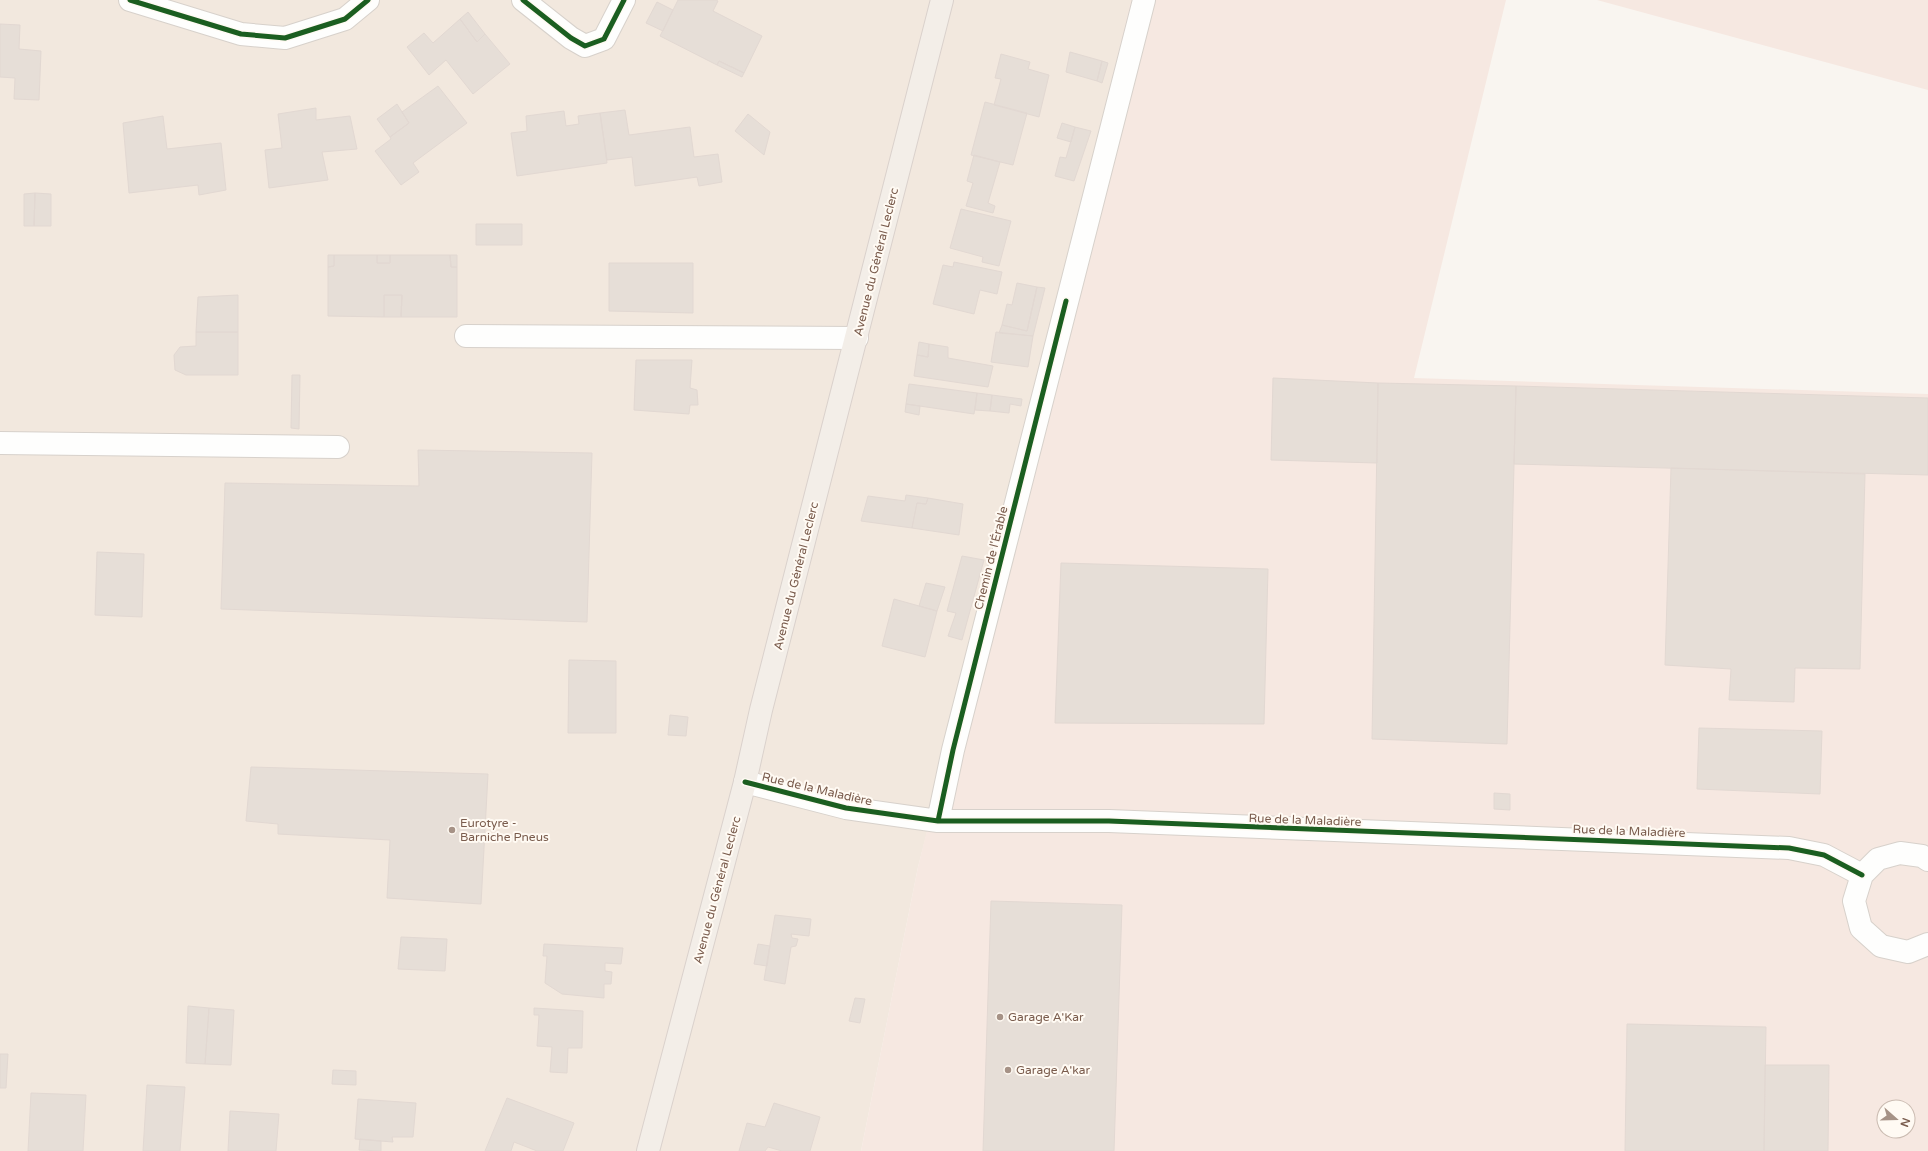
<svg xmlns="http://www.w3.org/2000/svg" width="1928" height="1151" font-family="'Varela Round',sans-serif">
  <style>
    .residential { fill: #f2e8de }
    .commercial { fill: #f6e8e1; fill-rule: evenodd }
    .building { fill: #e6ded7; stroke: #e2d8d2 }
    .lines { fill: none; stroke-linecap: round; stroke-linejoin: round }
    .minor-casing { stroke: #d7d1cb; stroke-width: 24 }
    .major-casing { stroke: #dad1cc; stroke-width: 24 }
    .minor { stroke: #fefefd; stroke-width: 22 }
    .major { stroke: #f3eee8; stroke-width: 22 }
    .cycleway-casing { stroke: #fffaf3; stroke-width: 8 }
    .cycleway { stroke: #1b5e20; stroke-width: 5 }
    .poi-dot { fill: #a69286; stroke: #fffaf3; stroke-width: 1.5 }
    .labels { text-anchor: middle; stroke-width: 4; stroke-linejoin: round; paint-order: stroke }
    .street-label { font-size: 12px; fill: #7a5c4d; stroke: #fffaf3 }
    .poi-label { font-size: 12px; fill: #7a5c4d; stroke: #fffaf3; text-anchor: start }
  </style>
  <rect width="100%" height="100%" fill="#f9f5f0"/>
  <path class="residential" d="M 0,0 L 1143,0 L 918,867 L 861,1151 L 0,1151 Z"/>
  <path class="commercial" d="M 1131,0 L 1506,0 L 1414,378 L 1928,394 L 1928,1151 L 861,1151 L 918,867 ZM 1884,1107 L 1908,1107 L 1908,1131 L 1884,1131 Z
    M 1597,0 L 1928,0 L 1928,90 Z"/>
  <path class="building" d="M 678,0 L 716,0 L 718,1 L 713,11 L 762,36 L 744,73 L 719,61 L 717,65 L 660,36 Z
    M 657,2 L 673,10 L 663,31 L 646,23 Z
    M 468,12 L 485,34 L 477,42 L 460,19 Z
    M 460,19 L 477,42 L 485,34 L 510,64 L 473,94 L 446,60 L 429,75 L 407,47 L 424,33 L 433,43 Z
    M 0,24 L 20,25 L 19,49 L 41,51 L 39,100 L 14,99 L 15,78 L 0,77 Z
    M 1070,52 L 1102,61 L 1097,81 L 1066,72 Z
    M 1001,54 L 1030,62 L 1028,69 L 1049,75 L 1039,117 L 994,105 L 1001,79 L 995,78 Z
    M 719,61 L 744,73 L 742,77 L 717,65 Z
    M 1102,61 L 1108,63 L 1102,83 L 1097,81 Z
    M 438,86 L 467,123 L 413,163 L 419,172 L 401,185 L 375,151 L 391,139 L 390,137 L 409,123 L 402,112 Z
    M 985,102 L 1027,113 L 1013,165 L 971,155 Z
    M 397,104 L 409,123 L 390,137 L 377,119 Z
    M 316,108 L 316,120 L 350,116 L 357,149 L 322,152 L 328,180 L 269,188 L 265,150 L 282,148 L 278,114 Z
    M 625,110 L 629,135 L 690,127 L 694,157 L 718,154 L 722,182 L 699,186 L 697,177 L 635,186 L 632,157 L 607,160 L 600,113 Z
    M 564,111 L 566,126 L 579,124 L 578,116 L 600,113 L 607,163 L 517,176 L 511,133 L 527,131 L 526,116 Z
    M 748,114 L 770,132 L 764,155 L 735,131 Z
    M 163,116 L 167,149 L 221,143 L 226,190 L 199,195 L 198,185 L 129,193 L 123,123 Z
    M 1062,123 L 1075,127 L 1071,142 L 1057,138 Z
    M 1075,127 L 1091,131 L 1074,181 L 1055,176 L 1060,157 L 1066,158 Z
    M 974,155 L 1000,162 L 988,203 L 995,206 L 993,213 L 966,206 L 973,183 L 967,181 Z
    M 35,193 L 51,194 L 51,226 L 34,226 Z
    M 35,193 L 34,226 L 24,226 L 24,194 Z
    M 961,209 L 1011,221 L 999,266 L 982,262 L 983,257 L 950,248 Z
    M 476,224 L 522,224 L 522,245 L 476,245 Z
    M 328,255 L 334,255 L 334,266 L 328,267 Z
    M 334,255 L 377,255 L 377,263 L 390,263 L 390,255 L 450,255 L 451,267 L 457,267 L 457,317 L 401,317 L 402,295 L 384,295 L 384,317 L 328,316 L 328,267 L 334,266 Z
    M 377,255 L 390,255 L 390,263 L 377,263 Z
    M 450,255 L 457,255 L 457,267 L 451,267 Z
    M 954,262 L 1002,272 L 997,294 L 980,290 L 974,314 L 933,304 L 943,265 L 953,267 Z
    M 609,263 L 693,263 L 693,313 L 609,311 Z
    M 1017,283 L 1037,287 L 1027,331 L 1002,325 L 1007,304 L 1012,305 Z
    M 1037,287 L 1045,288 L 1033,336 L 999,333 L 1002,325 L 1027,331 Z
    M 238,295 L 238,332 L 196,332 L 198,297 Z
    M 384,295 L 402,295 L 401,317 L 384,317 Z
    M 196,332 L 238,332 L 238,375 L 186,375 L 175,370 L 174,355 L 180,347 L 196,346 Z
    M 996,332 L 1033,336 L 1028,367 L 991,362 Z
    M 919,342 L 929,344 L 928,357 L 917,355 Z
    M 929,344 L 948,347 L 948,358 L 993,366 L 988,387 L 914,376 L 917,355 L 928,357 Z
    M 636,360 L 692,360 L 690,388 L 697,390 L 698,405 L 690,405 L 689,414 L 634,410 Z
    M 292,375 L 300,375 L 299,429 L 291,428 Z
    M 1273,378 L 1378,383 L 1377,463 L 1271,460 Z
    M 1378,383 L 1516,386 L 1507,744 L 1372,739 Z
    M 909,384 L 977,393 L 974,414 L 906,404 Z
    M 1516,386 L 1928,398 L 1928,475 L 1514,464 Z
    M 977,393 L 992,395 L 990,411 L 975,410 Z
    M 992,395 L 1022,399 L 1021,406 L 1010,404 L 1009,413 L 990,411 Z
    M 906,404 L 920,406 L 919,415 L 905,412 Z
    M 418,450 L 592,453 L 587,622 L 221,609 L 225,483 L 419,486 Z
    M 1671,468 L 1865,474 L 1860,669 L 1795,668 L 1794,702 L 1729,700 L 1731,669 L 1665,665 Z
    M 906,495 L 928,498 L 926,504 L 917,503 L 912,528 L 861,521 L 868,496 L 905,501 Z
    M 928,498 L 963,504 L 959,535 L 912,528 L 917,503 L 926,504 Z
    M 97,552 L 144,554 L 142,617 L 95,615 Z
    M 962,556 L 984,560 L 962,640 L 948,636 L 956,613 L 947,611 Z
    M 1061,563 L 1268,569 L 1264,724 L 1055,723 Z
    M 926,583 L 945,587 L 937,611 L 919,606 Z
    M 894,599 L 937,611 L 925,657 L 882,646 Z
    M 569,660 L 616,661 L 616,733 L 568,733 Z
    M 670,715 L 688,717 L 686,736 L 668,735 Z
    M 1699,728 L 1822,731 L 1820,794 L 1697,789 Z
    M 251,767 L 488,774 L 481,904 L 387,898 L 390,840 L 278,834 L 278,824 L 246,821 Z
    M 1494,793 L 1510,794 L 1510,810 L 1494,809 Z
    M 991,901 L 1122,905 L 1114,1151 L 983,1151 Z
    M 775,915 L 811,919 L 809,936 L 791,934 L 792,938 L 798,939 L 796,946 L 791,947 L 785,984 L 764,980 Z
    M 401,937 L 447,939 L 445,971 L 398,969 Z
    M 544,944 L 623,948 L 621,964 L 605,963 L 605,971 L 612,972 L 611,984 L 604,984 L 604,998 L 562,994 L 545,983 L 547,956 L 543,956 Z
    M 758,944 L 770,946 L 767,966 L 754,964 Z
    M 855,998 L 865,999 L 860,1023 L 849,1021 Z
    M 188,1006 L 209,1008 L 205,1064 L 186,1063 Z
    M 209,1008 L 234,1010 L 231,1065 L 205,1064 Z
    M 534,1008 L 583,1011 L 582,1048 L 568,1048 L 567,1073 L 550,1072 L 552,1047 L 537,1046 L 539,1015 L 534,1015 Z
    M 1627,1024 L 1766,1027 L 1764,1151 L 1625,1151 Z
    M 0,1054 L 8,1054 L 6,1088 L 0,1088 Z
    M 1765,1065 L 1829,1065 L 1828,1151 L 1764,1151 Z
    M 333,1070 L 356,1071 L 356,1085 L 332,1084 Z
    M 147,1085 L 185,1087 L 180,1151 L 143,1151 Z
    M 31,1093 L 86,1095 L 83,1151 L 28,1151 Z
    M 507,1098 L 574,1123 L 563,1151 L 537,1151 L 514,1142 L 511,1151 L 485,1151 Z
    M 358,1099 L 416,1103 L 413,1137 L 392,1137 L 393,1142 L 355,1139 Z
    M 774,1103 L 820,1117 L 810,1151 L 782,1151 L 768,1147 L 765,1151 L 739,1151 L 747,1123 L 765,1127 Z
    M 230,1111 L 279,1114 L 276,1151 L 228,1151 Z
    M 360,1139 L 381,1141 L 381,1151 L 359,1150 Z"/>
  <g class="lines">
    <defs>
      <path id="minor" d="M 130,0 L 241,34 L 285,38 L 345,19 L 368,0
        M 523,0 L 571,38 L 585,46 L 604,39 L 624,0
        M 466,336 L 857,338
        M 0,443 L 338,447
        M 745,782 L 846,808 L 938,821 L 1109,821 L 1789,848 L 1824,855 L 1862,875
        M 938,821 L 953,750 L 1144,0
        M 1928,860 L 1922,856 L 1900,853 L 1878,859 L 1862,875 L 1854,901 L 1861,928 L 1881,946 L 1908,952 L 1928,944"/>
      <path id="major" d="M 648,1151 L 745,782 L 761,710 L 942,0"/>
    </defs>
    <use href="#minor" class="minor-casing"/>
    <use href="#major" class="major-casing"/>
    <use href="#minor" class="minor"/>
    <use href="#major" class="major"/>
    <defs>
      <path id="cycleway" d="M 130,0 L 241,34 L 285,38 L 345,19 L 368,0
        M 523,0 L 571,38 L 585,46 L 604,39 L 624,0
        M 745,782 L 846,808 L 938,821 L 1109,821 L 1789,848 L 1824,855 L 1862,875
        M 938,821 L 953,750 L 1066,301"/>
    </defs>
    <use href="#cycleway" class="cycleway-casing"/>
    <use href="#cycleway" class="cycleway"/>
  </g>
  <g class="poi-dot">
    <circle cx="452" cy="830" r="4"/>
    <circle cx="1000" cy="1017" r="4"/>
    <circle cx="1008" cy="1070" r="4"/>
  </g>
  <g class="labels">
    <g class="street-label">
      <text transform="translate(876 262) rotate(-76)" y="4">Avenue du Général Leclerc</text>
      <text transform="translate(991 558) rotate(-76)" y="4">Chemin de l'Érable</text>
      <text transform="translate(796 576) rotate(-76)" y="4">Avenue du Général Leclerc</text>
      <text transform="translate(817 789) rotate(13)" y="4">Rue de la Maladière</text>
      <text transform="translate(1305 820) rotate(2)" y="4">Rue de la Maladière</text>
      <text transform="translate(1629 831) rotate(2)" y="4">Rue de la Maladière</text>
      <text transform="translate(717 890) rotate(-75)" y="4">Avenue du Général Leclerc</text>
    </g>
    <g class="poi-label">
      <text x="460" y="827">Eurotyre -<tspan x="460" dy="14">Barniche Pneus</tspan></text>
      <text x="1008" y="1021">Garage A'Kar</text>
      <text x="1016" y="1074">Garage A'kar</text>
    </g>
  </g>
  <g transform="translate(1896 1119) rotate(110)"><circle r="19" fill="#fffaf3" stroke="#cabbb1"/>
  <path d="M0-3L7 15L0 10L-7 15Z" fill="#a69286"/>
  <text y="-6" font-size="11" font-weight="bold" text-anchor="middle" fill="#7a5c4d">N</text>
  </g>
</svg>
